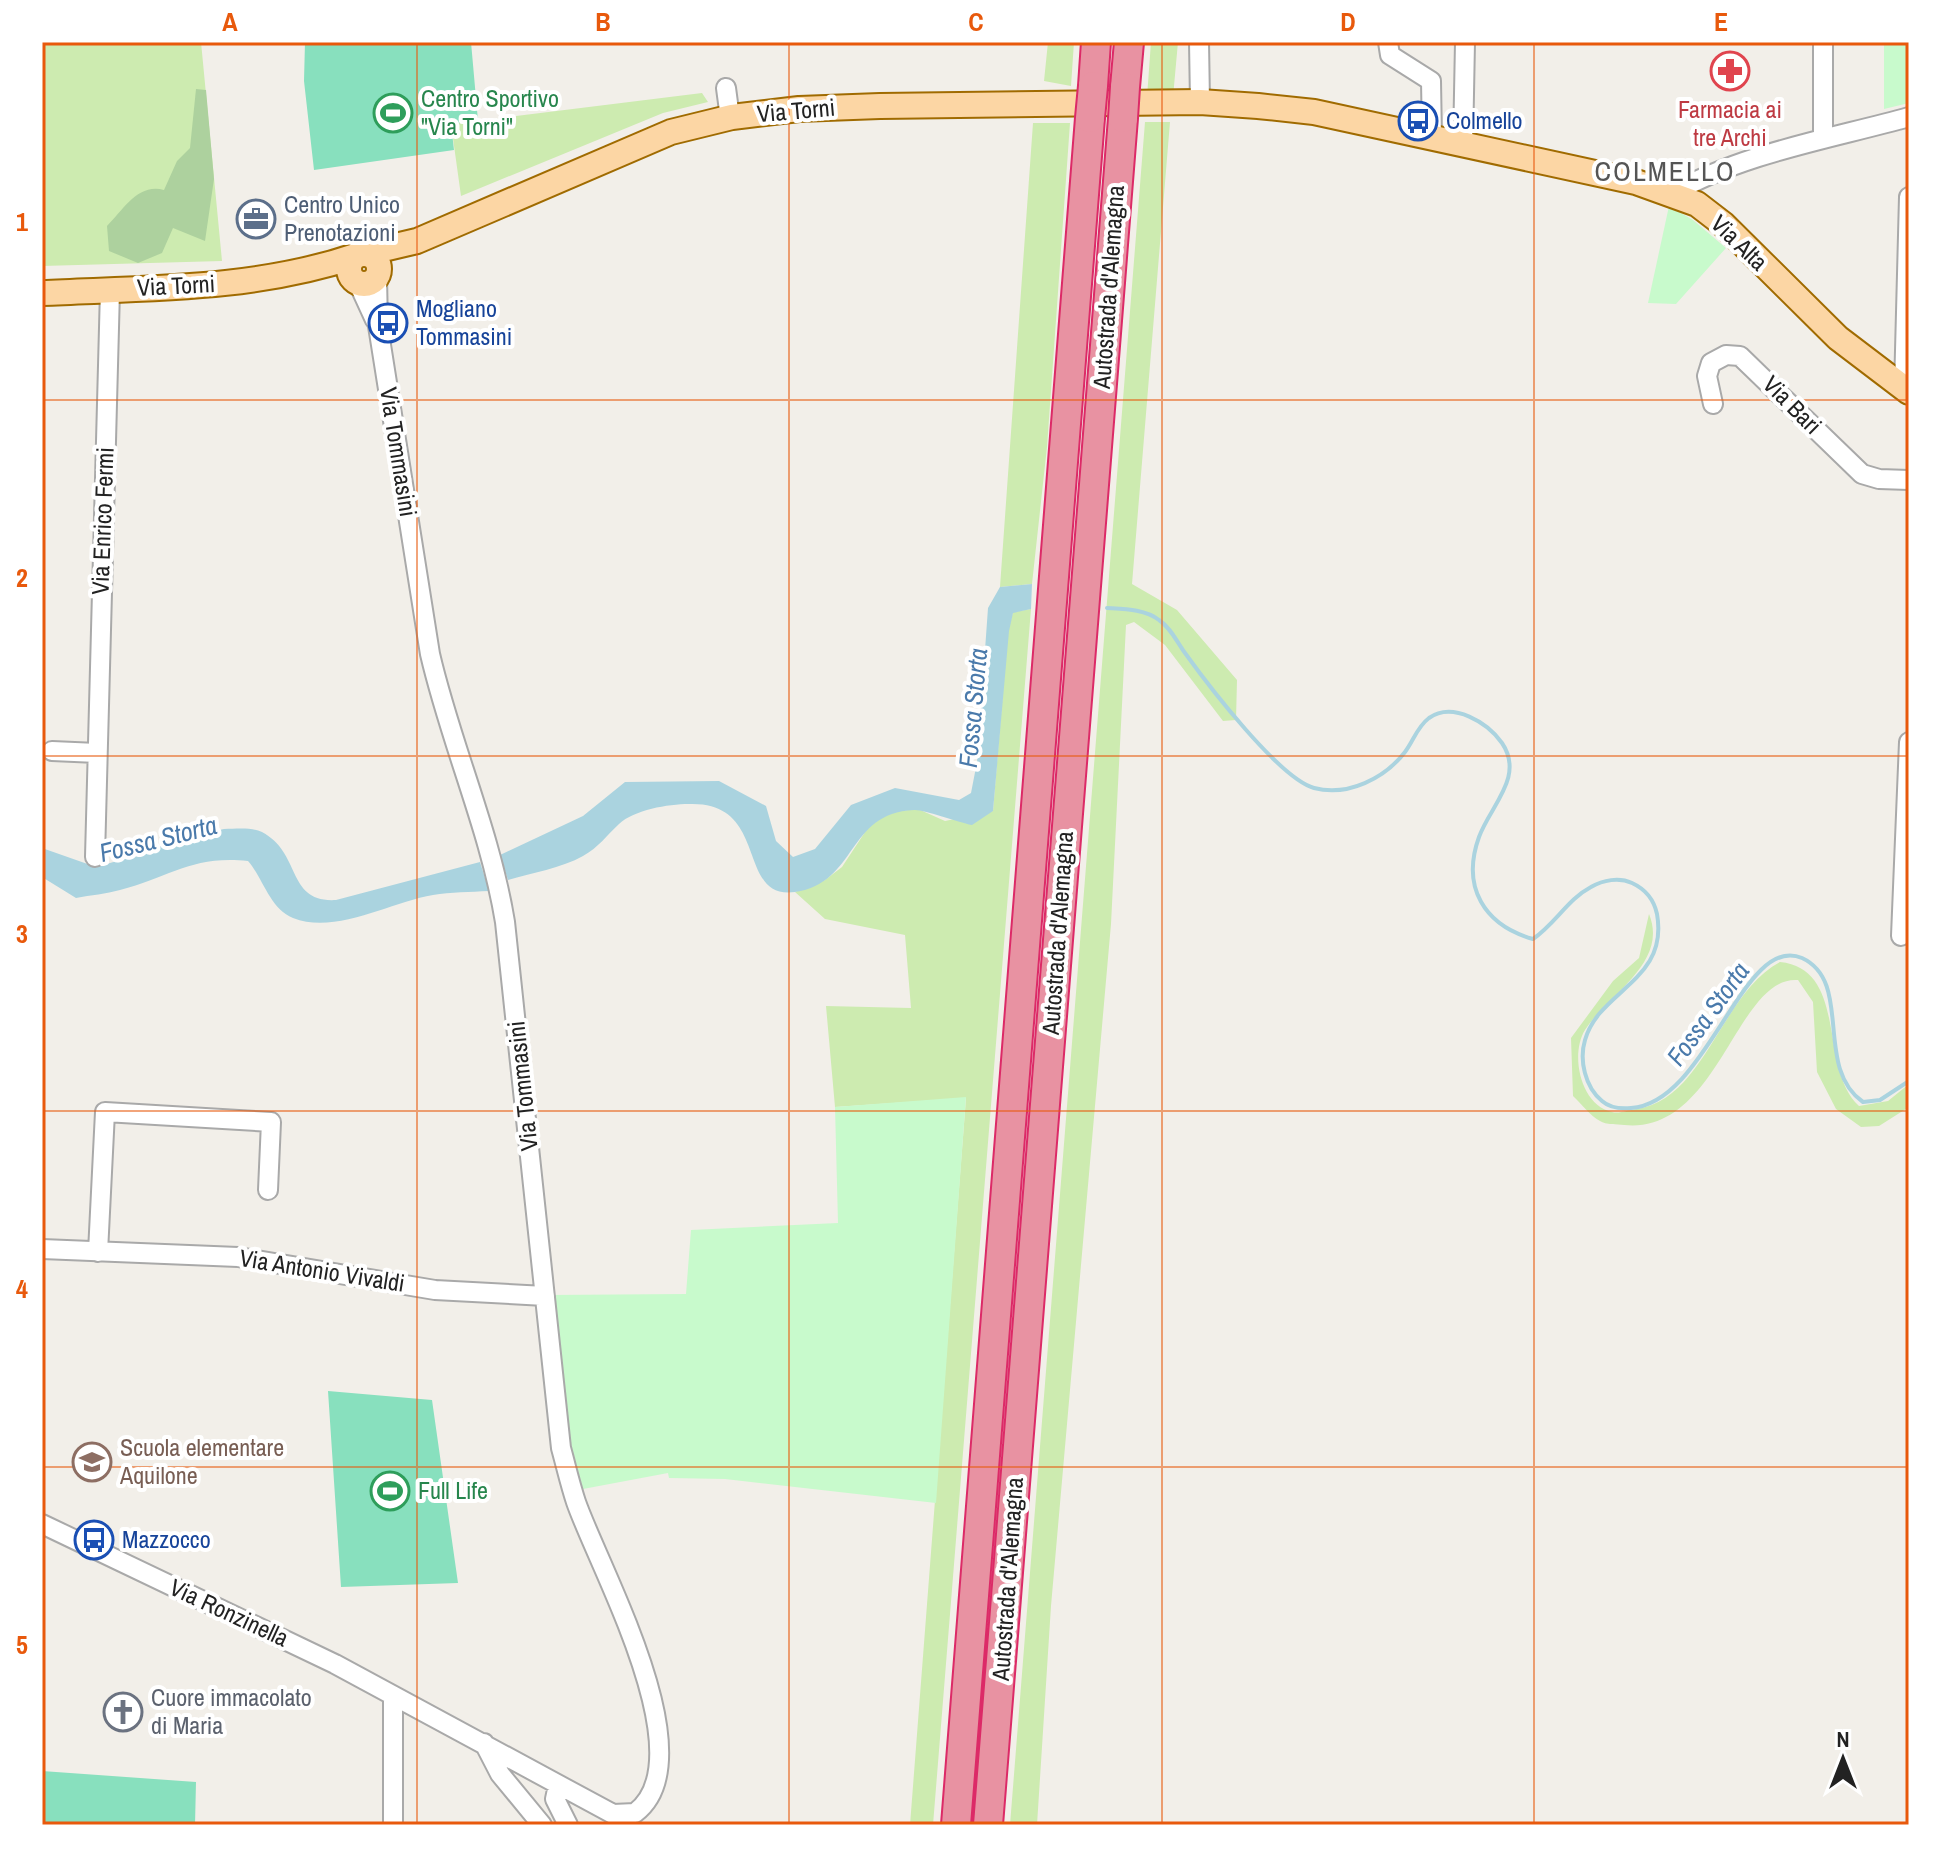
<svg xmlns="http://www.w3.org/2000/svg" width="1951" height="1867" font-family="'Archivo Narrow',sans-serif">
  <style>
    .grass { fill: #cdebb0 }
    .forest { fill: #add19e }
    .park { fill: #c8facc }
    .pitch { fill: #88e0be }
    .water { fill: #aad3df }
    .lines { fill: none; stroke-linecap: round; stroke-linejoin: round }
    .stream { stroke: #aad3df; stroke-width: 4 }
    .minor-casing { stroke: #a9a9a9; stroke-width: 22 }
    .major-casing { stroke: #a06b00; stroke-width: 28 }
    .highway-casing { stroke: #dc2a67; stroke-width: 32 }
    .minor { stroke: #fff; stroke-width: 18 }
    .major { stroke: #fcd6a4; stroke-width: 24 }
    .highway { stroke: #e892a2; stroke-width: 28 }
    .highway-bridge-casing { stroke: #dc2a67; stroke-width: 32; stroke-linecap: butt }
    .highway-bridge { stroke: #e892a2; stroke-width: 28 }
    .grid { fill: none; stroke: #e8590c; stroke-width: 2; stroke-opacity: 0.55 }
    .labels { text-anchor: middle; stroke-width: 8; stroke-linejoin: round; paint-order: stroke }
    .leisure-label { font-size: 24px; fill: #27864d; stroke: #fff; text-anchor: start }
    .health-label { font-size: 24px; fill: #be3a42; stroke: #fff }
    .street-label { font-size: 24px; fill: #222; stroke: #fff }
    .transit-label { font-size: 24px; fill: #164399; stroke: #fff; text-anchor: start }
    .service-label { font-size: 24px; fill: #4e5e75; stroke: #fff; text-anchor: start }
    .education-label { font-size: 24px; fill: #785e54; stroke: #fff; text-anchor: start }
    .worship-label { font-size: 24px; fill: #5b616d; stroke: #fff; text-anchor: start }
    .water-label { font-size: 26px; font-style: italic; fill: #4a7aab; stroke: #fff }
    .quarter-label { font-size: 28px; letter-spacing: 2px; fill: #555; stroke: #fff }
    .neatline { fill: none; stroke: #e8590c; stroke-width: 3 }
    .grid-label { font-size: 26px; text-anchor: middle; font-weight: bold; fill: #e8590c }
  </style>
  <rect width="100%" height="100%" fill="#f2efe9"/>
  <path class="grass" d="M 42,42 L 201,42 L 222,261 L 42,266 Z
    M 1048,42 L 1074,42 L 1071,86 L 1044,81 Z
    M 1151,42 L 1178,42 L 1173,97 L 1147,97 Z
    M 702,93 L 708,102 L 663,113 L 461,196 L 451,124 Z
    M 1145,122 L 1170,122 L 1132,584 L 1177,610 L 1237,680 L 1236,720 L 1223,721 L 1165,645 L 1134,622 L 1126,625 L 1111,924 L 1051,1606 L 1037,1825 L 1010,1825 Z
    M 1033,123 L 1070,123 L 1047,447 L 1032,584 L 1000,587 Z
    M 1031,609 L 933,1825 L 910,1825 L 966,1098 L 835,1107 L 826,1006 L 911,1008 L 905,935 L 825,919 L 795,892 L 825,880 L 842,867 L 871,823 L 889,812 L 918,809 L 945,821 L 993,811 L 1008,631 L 1013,612 Z
    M 1649,914 C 1669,963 1608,994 1585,1030 C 1570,1054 1580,1105 1612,1112 C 1619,1114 1629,1110 1636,1109 C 1705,1100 1720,994 1780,962 C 1849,969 1818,1069 1859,1106 L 1888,1101 L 1909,1084 L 1909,1107 L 1879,1126 L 1861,1127 L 1836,1109 L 1817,1072 L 1813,1002 L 1798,980 C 1736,975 1719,1135 1624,1125 C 1617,1124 1606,1125 1600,1121 C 1590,1116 1581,1103 1573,1096 L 1571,1038 L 1613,981 L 1639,958 Z"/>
  <path class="forest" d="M 196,89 L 206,90 L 214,179 L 205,241 L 173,228 L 162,253 L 138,263 L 109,251 L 107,226 C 124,209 138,183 164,190 L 177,161 L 190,148 Z"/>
  <path class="park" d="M 1884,42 L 1909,42 L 1909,103 L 1884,109 Z
    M 1669,206 L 1693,220 L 1726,248 L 1676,304 L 1648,303 Z
    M 966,1097 L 936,1503 L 725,1479 L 669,1478 L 668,1473 L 583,1489 L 566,1427 L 546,1295 L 686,1294 L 691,1230 L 838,1223 L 835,1107 Z"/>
  <path class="pitch" d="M 305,42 L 471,42 L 478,121 L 451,124 L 454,150 L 314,170 L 304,81 Z
    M 328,1391 L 432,1400 L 458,1583 L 341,1587 Z
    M 42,1771 L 196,1782 L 195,1825 L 42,1825 Z"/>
  <path class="water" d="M 1032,584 L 1031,609 L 1013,613 L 1009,631 L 993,811 L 972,825 C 957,822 923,809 914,810 C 846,813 858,883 795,892 C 735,900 771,801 689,804 C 668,804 634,810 619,824 C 606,836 599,847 583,856 C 562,868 531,873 508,880 L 500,855 L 583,816 L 625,782 L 719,781 L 766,806 L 776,841 L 793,857 L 815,849 L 851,805 L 895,788 L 959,800 L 971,793 L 977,762 L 988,608 L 1000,587 Z
    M 224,829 C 236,829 251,827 262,832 C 302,853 286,903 336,900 L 480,862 L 489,891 C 470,892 451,892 433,895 C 390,902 336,935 293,918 C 270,909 263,878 248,861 C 192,855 170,877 120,890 C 106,894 91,895 76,898 L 42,877 L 42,848 L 96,867 L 138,855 L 180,838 Z"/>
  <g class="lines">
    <path class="stream" d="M 1107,608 C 1124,609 1145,609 1159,620 C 1171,628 1177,642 1185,653 C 1208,685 1279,778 1314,788 C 1348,797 1385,778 1405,752 C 1414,740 1417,727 1429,718 C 1453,701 1488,723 1502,743 C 1525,777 1490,806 1479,837 C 1461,887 1484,925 1533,939 C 1555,924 1568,899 1591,887 C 1603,880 1619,877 1632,883 C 1645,889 1654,900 1657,914 C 1669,981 1599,990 1585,1040 C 1579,1060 1585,1087 1602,1101 C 1610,1108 1621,1109 1631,1108 C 1708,1103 1743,932 1802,958 C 1854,982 1813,1067 1863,1102 L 1880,1100 L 1909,1081"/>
    <defs>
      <path id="minor" d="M 1199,42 L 1200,102
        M 1388,42 L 1390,55 L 1431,81 L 1432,139
        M 726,88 L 730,118
        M 1823,139 L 1823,42
        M 1463,145 L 1465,42
        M 1671,194 C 1743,153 1830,139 1909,117
        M 358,283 L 375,320
        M 1904,389 L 1909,197
        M 1713,404 L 1707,376 L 1711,363 L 1726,355 L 1740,356 L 1862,474 L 1879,479 L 1909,480
        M 52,751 L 97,753
        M 95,857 L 110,290
        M 1901,936 L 1909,742
        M 42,1249 L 238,1257 L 435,1290 L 545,1296
        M 98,1252 L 105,1112 L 271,1122 L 268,1190
        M 42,1524 L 335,1664 L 613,1814 L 635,1813 C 707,1759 598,1566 576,1502 C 570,1484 566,1466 561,1448 L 505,922 C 490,830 451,745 430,654 L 378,326 L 377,277
        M 484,1743 L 500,1774 L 542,1825
        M 558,1785 L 555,1799 L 568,1825
        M 393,1825 L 393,1696"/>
      <path id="major" d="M 366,253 L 417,241 L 671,132 L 732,117 L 799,109 L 880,106 L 1200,102 L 1258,106 L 1314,112 L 1636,182 L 1697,204 L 1723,224 L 1838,338 L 1909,392
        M349 269a15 15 0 1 1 30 0a15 15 0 1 1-30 0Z
        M 42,293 C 147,288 255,290 355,256"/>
      <path id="highway" d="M 1093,86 L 1096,42
        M 1125,87 L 1129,42
        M 956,1825 L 1090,118
        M 988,1825 L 1123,118"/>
    </defs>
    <use href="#minor" class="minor-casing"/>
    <use href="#major" class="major-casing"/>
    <use href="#highway" class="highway-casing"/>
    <use href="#minor" class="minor"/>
    <use href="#major" class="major"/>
    <use href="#highway" class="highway"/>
    <defs>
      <path id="highway-bridge" d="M 1090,118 L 1093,86
        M 1123,118 L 1125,87"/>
    </defs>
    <use href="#highway-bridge" class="highway-bridge-casing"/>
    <use href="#highway-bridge" class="highway-bridge"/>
  </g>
  <path class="grid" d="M 417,42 L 417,1825M 789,42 L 789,1825M 1162,42 L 1162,1825M 1534,42 L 1534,1825M 42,400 L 1909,400M 42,756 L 1909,756M 42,1111 L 1909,1111M 42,1467 L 1909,1467"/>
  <defs>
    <symbol id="pharmacy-ring" viewBox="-11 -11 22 22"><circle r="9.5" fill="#fff" stroke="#e0444e" stroke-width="1.5"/><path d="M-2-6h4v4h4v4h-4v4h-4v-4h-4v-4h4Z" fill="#e0444e"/></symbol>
    <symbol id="stadium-ring" viewBox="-11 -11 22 22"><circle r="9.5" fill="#fff" stroke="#2e9e5b" stroke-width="1.5"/><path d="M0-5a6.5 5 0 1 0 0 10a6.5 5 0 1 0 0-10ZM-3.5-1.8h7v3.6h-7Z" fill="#2e9e5b"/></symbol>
    <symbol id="bus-ring" viewBox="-11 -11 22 22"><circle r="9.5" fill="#fff" stroke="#1a4fb4" stroke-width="1.5"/><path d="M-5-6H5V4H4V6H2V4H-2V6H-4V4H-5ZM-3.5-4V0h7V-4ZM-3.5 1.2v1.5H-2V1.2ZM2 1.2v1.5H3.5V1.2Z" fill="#1a4fb4"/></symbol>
    <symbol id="office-ring" viewBox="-11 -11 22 22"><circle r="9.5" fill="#fff" stroke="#5c6f8a" stroke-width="1.5"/><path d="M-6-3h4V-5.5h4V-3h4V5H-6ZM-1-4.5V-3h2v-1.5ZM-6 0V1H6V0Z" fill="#5c6f8a"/></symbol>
    <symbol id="school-ring" viewBox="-11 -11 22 22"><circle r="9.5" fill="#fff" stroke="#8d6e63" stroke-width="1.5"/><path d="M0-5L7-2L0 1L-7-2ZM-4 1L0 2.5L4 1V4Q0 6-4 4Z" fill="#8d6e63"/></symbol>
    <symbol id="church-ring" viewBox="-11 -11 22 22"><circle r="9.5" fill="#fff" stroke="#6b7280" stroke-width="1.5"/><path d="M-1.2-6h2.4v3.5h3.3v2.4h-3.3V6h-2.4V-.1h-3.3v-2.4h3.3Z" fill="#6b7280"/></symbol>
  </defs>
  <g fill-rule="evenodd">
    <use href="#pharmacy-ring" x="1708" y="49" width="44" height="44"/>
    <use href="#stadium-ring" x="371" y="91" width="44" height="44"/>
    <use href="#bus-ring" x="1396" y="99" width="44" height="44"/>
    <use href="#office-ring" x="234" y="197" width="44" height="44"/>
    <use href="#bus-ring" x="366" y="301" width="44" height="44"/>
    <use href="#school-ring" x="70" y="1440" width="44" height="44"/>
    <use href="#stadium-ring" x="368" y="1469" width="44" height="44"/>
    <use href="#bus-ring" x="72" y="1518" width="44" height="44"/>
    <use href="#church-ring" x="101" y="1690" width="44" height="44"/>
  </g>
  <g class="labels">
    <g class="leisure-label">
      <text x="421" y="107">Centro Sportivo<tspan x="421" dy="28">"Via Torni"</tspan></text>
      <text x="418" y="1499">Full Life</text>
    </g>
    <g class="health-label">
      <text x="1730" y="118">Farmacia ai<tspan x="1730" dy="28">tre Archi</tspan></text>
    </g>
    <g class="street-label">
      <text transform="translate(796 111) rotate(-5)" y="8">Via Torni</text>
      <text transform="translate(1739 243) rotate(44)" y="8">Via Alta</text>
      <text transform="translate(176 286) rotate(-3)" y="8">Via Torni</text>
      <text transform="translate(1109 287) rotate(-86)" y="8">Autostrada d'Alemagna</text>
      <text transform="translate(1792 405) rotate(45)" y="8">Via Bari</text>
      <text transform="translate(398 452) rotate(81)" y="8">Via Tommasini</text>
      <text transform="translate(103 521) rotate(-88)" y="8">Via Enrico Fermi</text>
      <text transform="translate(1058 933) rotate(-86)" y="8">Autostrada d'Alemagna</text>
      <text transform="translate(523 1086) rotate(-96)" y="8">Via Tommasini</text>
      <text transform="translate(322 1271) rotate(9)" y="8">Via Antonio Vivaldi</text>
      <text transform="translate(1008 1579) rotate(-86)" y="8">Autostrada d'Alemagna</text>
      <text transform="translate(229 1613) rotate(25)" y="8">Via Ronzinella</text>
    </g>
    <g class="transit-label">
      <text x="1446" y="129">Colmello</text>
      <text x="416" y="317">Mogliano<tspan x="416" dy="28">Tommasini</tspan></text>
      <text x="122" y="1548">Mazzocco</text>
    </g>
    <g class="service-label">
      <text x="284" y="213">Centro Unico<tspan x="284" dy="28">Prenotazioni</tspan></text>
    </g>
    <g class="education-label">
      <text x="120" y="1456">Scuola elementare<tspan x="120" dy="28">Aquilone</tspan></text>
    </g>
    <g class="worship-label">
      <text x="151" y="1706">Cuore immacolato<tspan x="151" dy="28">di Maria</tspan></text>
    </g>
    <g class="water-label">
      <text transform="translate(973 708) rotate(-85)" y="9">Fossa Storta</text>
      <text transform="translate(158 839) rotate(-14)" y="9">Fossa Storta</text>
      <text transform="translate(1708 1014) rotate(-54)" y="9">Fossa Storta</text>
    </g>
    <g class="quarter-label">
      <text x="1665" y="181">COLMELLO</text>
    </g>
  </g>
  <rect width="1951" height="1867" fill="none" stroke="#ffffff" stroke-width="88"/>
  <g transform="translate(1843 1759)" stroke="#ffffff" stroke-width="6" paint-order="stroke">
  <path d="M0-6L14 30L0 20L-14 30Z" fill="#222222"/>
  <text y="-12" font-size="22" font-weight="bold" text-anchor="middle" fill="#222222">N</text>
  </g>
  <rect x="44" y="44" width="1863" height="1779" class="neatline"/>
  <g class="grid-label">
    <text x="230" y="31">A</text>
    <text x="603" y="31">B</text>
    <text x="976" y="31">C</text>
    <text x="1348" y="31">D</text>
    <text x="1721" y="31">E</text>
    <text x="22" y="231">1</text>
    <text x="22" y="587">2</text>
    <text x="22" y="943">3</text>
    <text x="22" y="1298">4</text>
    <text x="22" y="1654">5</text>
  </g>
</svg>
